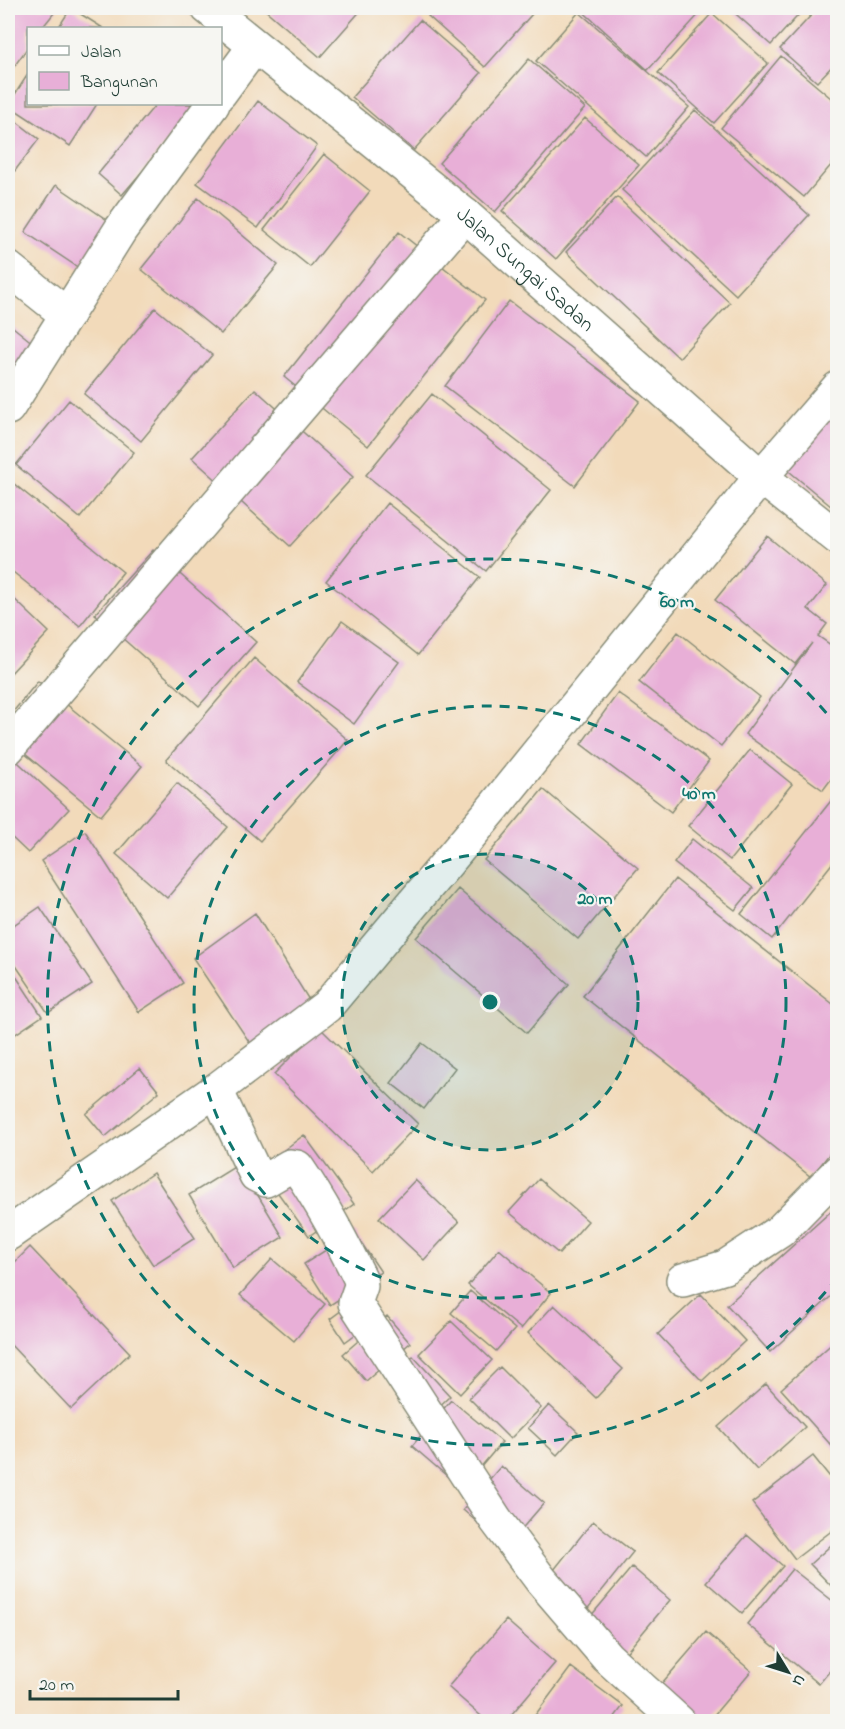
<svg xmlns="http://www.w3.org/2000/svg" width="845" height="1729" font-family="'Indie Flower',sans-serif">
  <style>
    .building { fill: #e8afd7 }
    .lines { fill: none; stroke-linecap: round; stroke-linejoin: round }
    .minor-casing { stroke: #888c77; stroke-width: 36 }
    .minor { stroke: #fff; stroke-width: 33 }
    .ring { fill: none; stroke: #0f766e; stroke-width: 3; stroke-dasharray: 10 8 }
    .labels { text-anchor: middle; stroke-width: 4.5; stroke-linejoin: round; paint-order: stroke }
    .street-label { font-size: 21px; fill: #1f3d34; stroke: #f6f6f2 }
    .centre { fill: #0f766e; stroke: #f6f6f2; stroke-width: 3 }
    .ring-label { font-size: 18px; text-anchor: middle; font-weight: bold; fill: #0f766e; stroke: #f6f6f2; stroke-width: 4.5; stroke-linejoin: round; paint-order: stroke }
  </style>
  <rect width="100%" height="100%" fill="#f6f6f2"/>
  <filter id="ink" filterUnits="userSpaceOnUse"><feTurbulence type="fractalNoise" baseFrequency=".0167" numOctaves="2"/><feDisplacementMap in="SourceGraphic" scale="12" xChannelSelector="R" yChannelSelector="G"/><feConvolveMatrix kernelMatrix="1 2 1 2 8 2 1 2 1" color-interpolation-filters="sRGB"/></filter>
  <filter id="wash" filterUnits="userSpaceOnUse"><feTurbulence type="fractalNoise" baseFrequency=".008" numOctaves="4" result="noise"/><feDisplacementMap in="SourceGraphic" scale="24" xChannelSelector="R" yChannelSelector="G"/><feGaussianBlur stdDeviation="1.35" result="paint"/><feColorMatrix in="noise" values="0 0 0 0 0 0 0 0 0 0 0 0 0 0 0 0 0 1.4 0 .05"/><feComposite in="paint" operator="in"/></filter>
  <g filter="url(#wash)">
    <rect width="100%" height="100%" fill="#f2daba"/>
    <g id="blocks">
      <path class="building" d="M 8,8 L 58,8 L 42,28 L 28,28 L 28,47 L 8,75 Z
        M 71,8 L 103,28 L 58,28 Z
        M 263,8 L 363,8 L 320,57 Z
        M 436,8 L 525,8 L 532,14 L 485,67 L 428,16 Z
        M 579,8 L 700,8 L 703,10 L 648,70 Z
        M 729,8 L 805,8 L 771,45 Z
        M 818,8 L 838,8 L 838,60 L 817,82 L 780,49 Z
        M 579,12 L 689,107 L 646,157 L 536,61 Z
        M 712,13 L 768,63 L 714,123 L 658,73 Z
        M 420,20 L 481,73 L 414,150 L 352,97 Z
        M 781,56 L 838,104 L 838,157 L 804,197 L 721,128 Z
        M 529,59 L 585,108 L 495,212 L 439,163 Z
        M 28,74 L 28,104 L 97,104 L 70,146 L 8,105 Z
        M 258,101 L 317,146 L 258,228 L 197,183 Z
        M 156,104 L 200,104 L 122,195 L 98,174 Z
        M 695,110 L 809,215 L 736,295 L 622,190 Z
        M 8,115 L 39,139 L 8,180 Z
        M 585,118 L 639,165 L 556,259 L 502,211 Z
        M 324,154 L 370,191 L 310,267 L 264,230 Z
        M 56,185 L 110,222 L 79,268 L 25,232 Z
        M 617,197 L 730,303 L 679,358 L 566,252 Z
        M 198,198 L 278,265 L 221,334 L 141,269 Z
        M 399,232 L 485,300 L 368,446 L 284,377 Z
        M 509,301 L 640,401 L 575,486 L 445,386 Z
        M 155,308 L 212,355 L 141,441 L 84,394 Z
        M 8,323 L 39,348 L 8,388 Z
        M 255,389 L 353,477 L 290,546 L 192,458 Z
        M 432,394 L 551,490 L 486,571 L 366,475 Z
        M 69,400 L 134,452 L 80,518 L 16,465 Z
        M 838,403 L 838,512 L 784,467 Z
        M 8,479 L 123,572 L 80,626 L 8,568 Z
        M 387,503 L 480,577 L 418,655 L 326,581 Z
        M 767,536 L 827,585 L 808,609 L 827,624 L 818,636 L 838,650 L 838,770 L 823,790 L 745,734 L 812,643 L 795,664 L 715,600 Z
        M 153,550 L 256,642 L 199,706 L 95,614 Z
        M 8,593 L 49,632 L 8,676 Z
        M 342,621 L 399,662 L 354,724 L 297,682 Z
        M 678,632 L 760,697 L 721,746 L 639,682 Z
        M 254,658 L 348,740 L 260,841 L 166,760 Z
        M 38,681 L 142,766 L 101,816 L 8,740 L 8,718 Z
        M 618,693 L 709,761 L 671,812 L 581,744 Z
        M 750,750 L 792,784 L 730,860 L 688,826 Z
        M 8,753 L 69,809 L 28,853 L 8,834 Z
        M 177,783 L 228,827 L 167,898 L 116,854 Z
        M 543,789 L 638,868 L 578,939 L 484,860 Z
        M 838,792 L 838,856 L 772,939 L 741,914 Z
        M 85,831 L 183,983 L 139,1012 L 41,861 Z
        M 692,839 L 753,888 L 735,910 L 674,863 Z
        M 675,879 L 838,1008 L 838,1143 L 811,1177 L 583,996 Z
        M 458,889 L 569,984 L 527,1033 L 416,938 Z
        M 40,907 L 92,984 L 48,1013 L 8,954 L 8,929 Z
        M 255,913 L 314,1008 L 254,1049 L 193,958 Z
        M 8,964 L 42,1016 L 8,1039 Z
        M 320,1028 L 418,1124 L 373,1171 L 274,1074 Z
        M 422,1043 L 455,1068 L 424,1109 L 391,1083 Z
        M 140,1068 L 159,1092 L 105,1137 L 86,1114 Z
        M 304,1135 L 354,1204 L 309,1236 L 260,1168 Z
        M 239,1164 L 283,1237 L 233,1268 L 189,1195 Z
        M 153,1173 L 195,1238 L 153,1265 L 112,1201 Z
        M 539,1179 L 588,1221 L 559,1254 L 509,1212 Z
        M 415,1180 L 459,1222 L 424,1260 L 379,1218 Z
        M 838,1205 L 838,1290 L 770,1352 L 727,1305 Z
        M 354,1232 L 381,1272 L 330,1305 L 304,1264 Z
        M 30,1247 L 130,1353 L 71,1409 L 8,1342 L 8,1269 Z
        M 499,1249 L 551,1293 L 521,1329 L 468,1285 Z
        M 272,1259 L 325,1304 L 294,1341 L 240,1295 Z
        M 470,1291 L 515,1329 L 496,1351 L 451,1313 Z
        M 701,1294 L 745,1341 L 702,1381 L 658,1334 Z
        M 361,1296 L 376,1319 L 345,1342 L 330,1319 Z
        M 554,1305 L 623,1369 L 596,1398 L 528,1333 Z
        M 387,1316 L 410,1343 L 366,1381 L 343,1354 Z
        M 451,1321 L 492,1360 L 460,1394 L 419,1354 Z
        M 835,1341 L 838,1343 L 838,1453 L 781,1389 Z
        M 413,1356 L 450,1396 L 431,1414 L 394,1375 Z
        M 500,1367 L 541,1408 L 510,1439 L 469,1398 Z
        M 766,1384 L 805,1427 L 757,1470 L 718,1427 Z
        M 451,1400 L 502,1442 L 462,1489 L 412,1446 Z
        M 549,1405 L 578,1432 L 557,1455 L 528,1428 Z
        M 813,1456 L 838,1487 L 838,1526 L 795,1559 L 752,1503 Z
        M 501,1466 L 544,1503 L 506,1547 L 463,1510 Z
        M 593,1521 L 633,1552 L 581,1617 L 541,1586 Z
        M 747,1535 L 783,1566 L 742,1613 L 706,1582 Z
        M 838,1539 L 838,1593 L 810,1564 Z
        M 632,1567 L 670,1600 L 624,1655 L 585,1623 Z
        M 792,1569 L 838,1605 L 838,1661 L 819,1684 L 747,1624 Z
        M 506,1620 L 555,1663 L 505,1722 L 488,1722 L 448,1687 Z
        M 706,1632 L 751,1671 L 708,1722 L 692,1722 L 656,1690 Z
        M 571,1667 L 623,1706 L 611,1722 L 530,1722 Z"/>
    </g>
  </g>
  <g filter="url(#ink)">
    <use href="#blocks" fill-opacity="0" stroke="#888c77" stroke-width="1.5"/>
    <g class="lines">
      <defs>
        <g id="minor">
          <path id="s1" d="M 208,8 L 465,215 L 761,477 L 838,538"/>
          <path d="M 220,93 L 254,47"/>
          <path d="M 8,268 L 67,315"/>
          <path d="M 8,408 L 121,229 L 213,104"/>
          <path d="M 8,748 L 465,215"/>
          <path d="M 216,1090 L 256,1175 L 266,1180 L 290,1166 L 297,1167 C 322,1203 341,1240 360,1278 L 361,1286 L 355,1303 L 496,1520 L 541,1580 L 607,1657 L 679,1722"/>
          <path d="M 8,1234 L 216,1090 L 327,1006 L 494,807 L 761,477 L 838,388"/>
          <path d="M 683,1280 L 725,1267 L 780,1231 L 838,1172"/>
        </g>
      </defs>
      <use href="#minor" class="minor-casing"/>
      <use href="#minor" class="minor"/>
    </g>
  </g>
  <circle cx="490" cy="1002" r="148" fill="#0f766e" fill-opacity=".12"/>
  <g class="ring">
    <circle cx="490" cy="1002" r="148"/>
    <circle cx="490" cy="1002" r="296"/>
    <path d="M837 1278A443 443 0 1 1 837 726"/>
  </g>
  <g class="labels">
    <g class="street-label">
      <text dy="7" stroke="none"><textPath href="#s1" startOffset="411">Jalan Sungai Sadan</textPath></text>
    </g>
  </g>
  <circle cx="490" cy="1002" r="9" class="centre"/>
  <g class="ring-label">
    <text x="677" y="607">60 m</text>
    <text x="699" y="799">40 m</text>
    <text x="595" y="904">20 m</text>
  </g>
  <rect width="845" height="1729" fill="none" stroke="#f6f6f2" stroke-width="30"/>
  <rect x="27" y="27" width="195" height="78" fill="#f6f6f2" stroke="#a0aca6" stroke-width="1.5"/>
  <rect x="39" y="46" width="30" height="9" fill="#ffffff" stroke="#a0aca6" stroke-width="1.5"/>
  <text x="81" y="57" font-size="18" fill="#1f3d34">Jalan</text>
  <rect x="39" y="72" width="30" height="18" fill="#e8afd7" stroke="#a0aca6" stroke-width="1.5"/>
  <text x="81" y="87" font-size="18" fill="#1f3d34">Bangunan</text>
  <g transform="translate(788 1672) rotate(128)" stroke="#f6f6f2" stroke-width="4.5" paint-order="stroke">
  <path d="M0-4.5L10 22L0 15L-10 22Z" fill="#1f3d34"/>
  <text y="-9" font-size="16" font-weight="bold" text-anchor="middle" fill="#1f3d34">U</text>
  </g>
  <path d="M30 1690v9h148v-9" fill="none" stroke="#1f3d34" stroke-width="3"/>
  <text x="39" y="1690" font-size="18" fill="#1f3d34" stroke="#f6f6f2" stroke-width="4.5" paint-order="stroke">20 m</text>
</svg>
